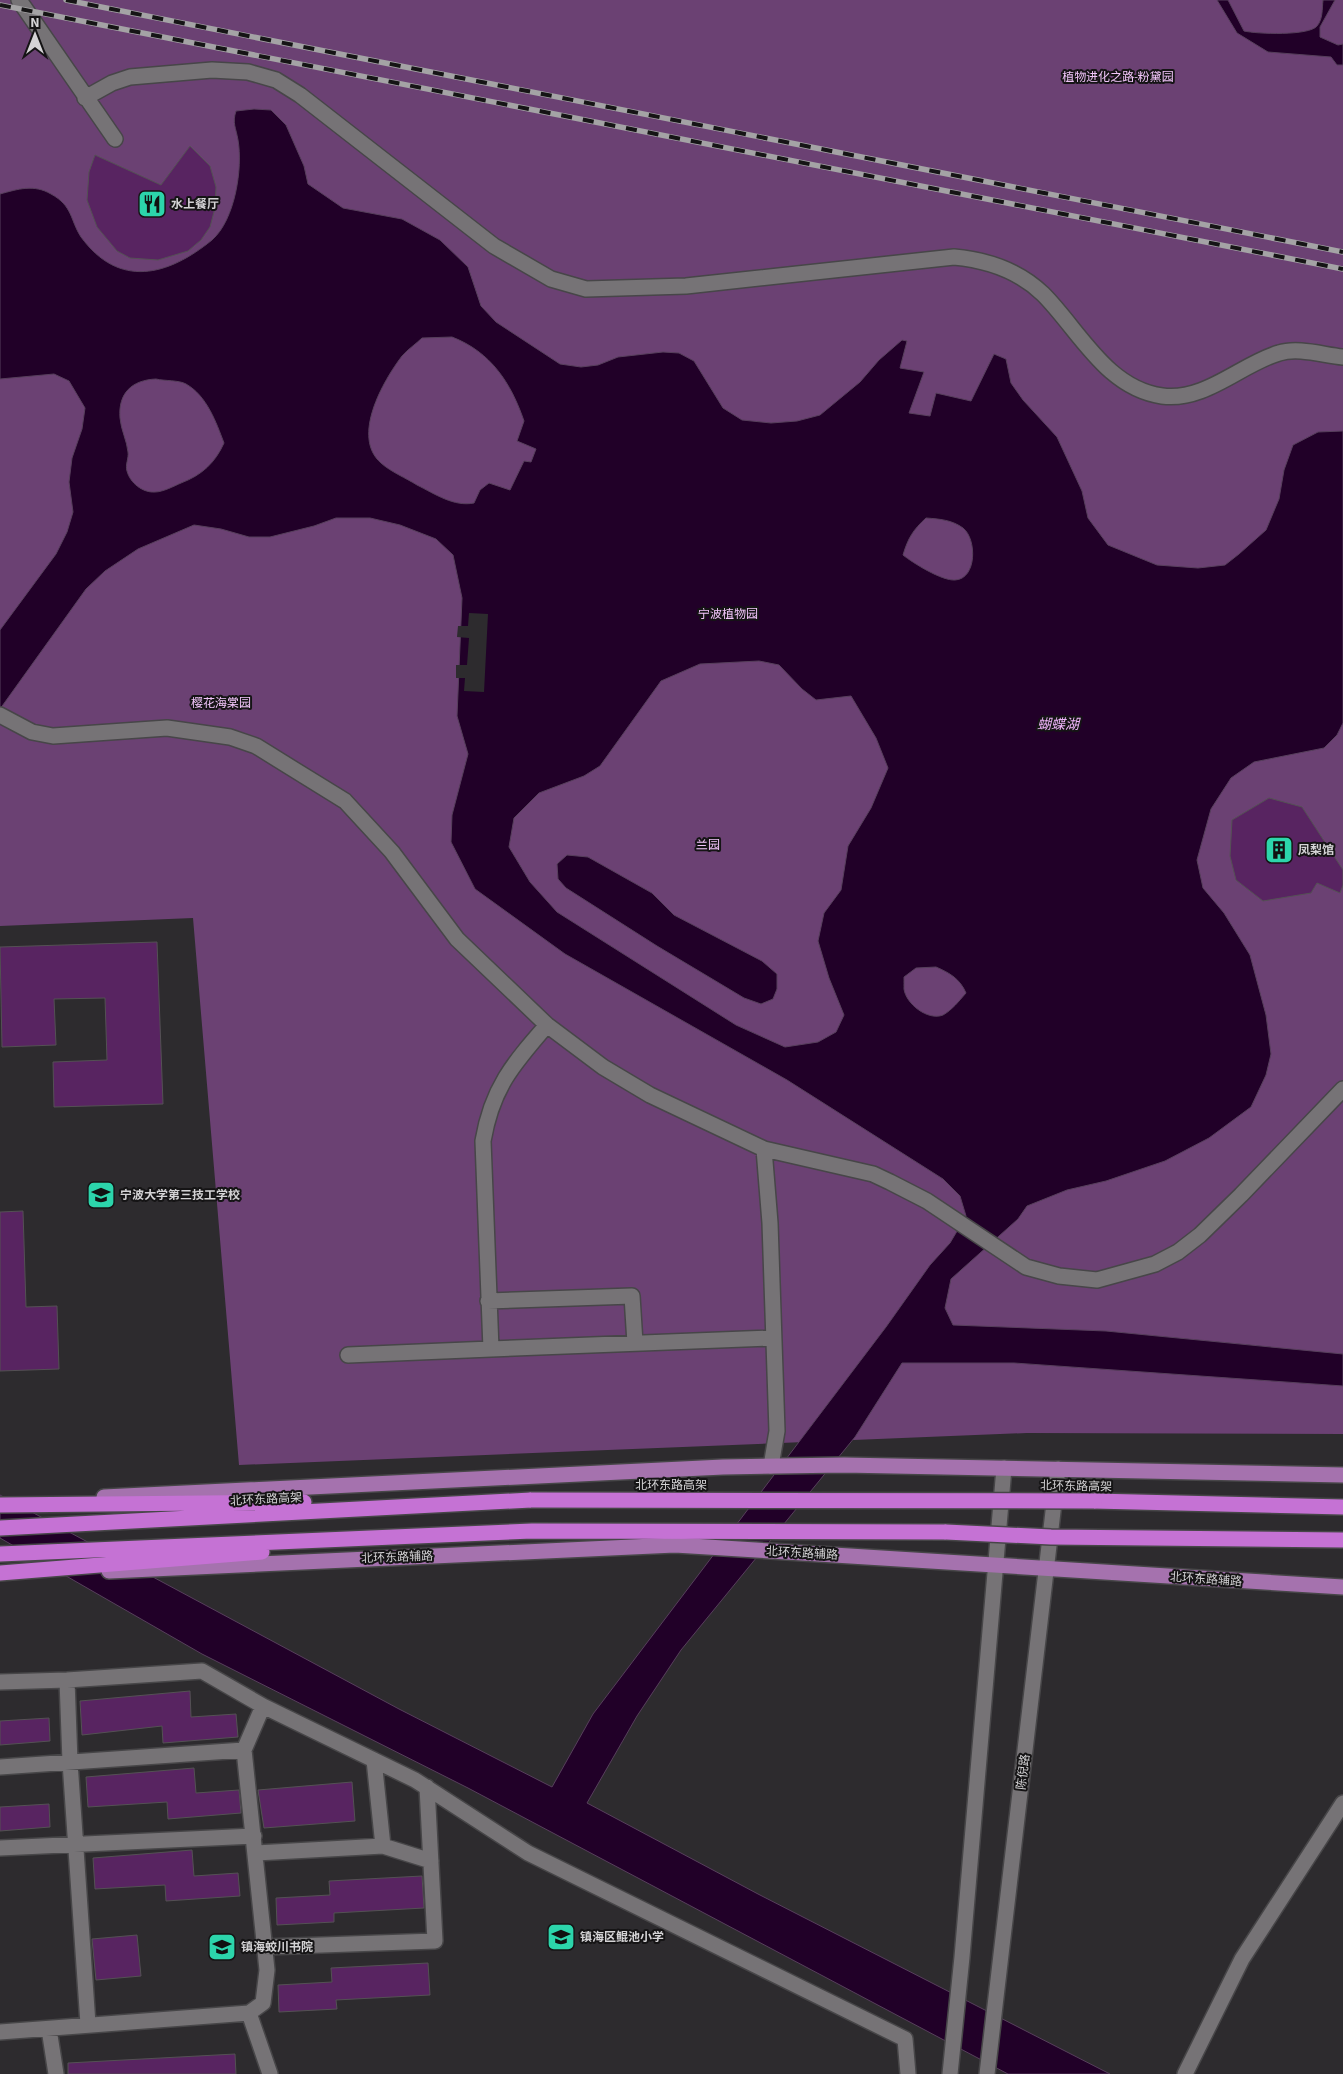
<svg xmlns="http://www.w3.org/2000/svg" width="1343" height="2074" font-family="'Source Sans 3','Noto Sans SC',sans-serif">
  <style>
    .green { fill: #6b4173 }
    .water { fill: #210028; stroke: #573f5c; fill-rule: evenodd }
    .pier { fill: #2d2b2e }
    .building { fill: #582461; stroke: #545154 }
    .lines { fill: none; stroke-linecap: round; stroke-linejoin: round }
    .minor-casing { stroke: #474648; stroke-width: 18 }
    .major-casing { stroke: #474648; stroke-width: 18 }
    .highway-casing { stroke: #474648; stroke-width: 18 }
    .minor { stroke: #767376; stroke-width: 15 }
    .major { stroke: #a572ae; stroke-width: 15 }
    .highway { stroke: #c572d4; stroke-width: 15 }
    .rail-casing { stroke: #a4a3a5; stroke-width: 5.5 }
    .rail { stroke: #151415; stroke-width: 4; stroke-dasharray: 11; stroke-linecap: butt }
    .highway-bridge-casing { stroke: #474648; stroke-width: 18; stroke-linecap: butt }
    .highway-bridge { stroke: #c572d4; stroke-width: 15 }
    .labels { text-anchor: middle; stroke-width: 4; stroke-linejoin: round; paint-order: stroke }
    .park-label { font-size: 12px; fill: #f2c5fa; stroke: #151415 }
    .poi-label { font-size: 12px; font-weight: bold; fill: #d4d3d5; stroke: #151415; text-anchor: start }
    .street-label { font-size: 12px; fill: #d4d3d5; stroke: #151415 }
    .water-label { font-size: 14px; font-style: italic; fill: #eeb3f9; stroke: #151415 }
  </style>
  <rect width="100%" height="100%" fill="#2d2b2e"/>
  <path class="green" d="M 0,0 L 1343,0 L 1343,1434 L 1027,1433 L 239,1465 L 193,918 L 0,926 Z"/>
  <path class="water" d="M 1217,0 L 1228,0 L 1244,31 C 1257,34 1309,36 1317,26 C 1323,19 1322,9 1323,0 L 1335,0 L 1320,27 L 1320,37 L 1338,45 L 1343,44 L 1343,65 L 1337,65 L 1331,57 L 1268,52 L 1237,33 Z
    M 254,109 L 271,110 L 286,125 L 304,166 L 308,184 L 343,208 L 402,219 L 440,240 L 468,267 L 481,306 L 496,322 L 560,364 L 581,367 L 598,365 L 618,357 L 663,352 L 679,353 L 694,361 L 723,408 L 742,420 L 771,423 L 797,421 L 820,415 L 860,382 L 879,360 L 902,340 L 907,341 L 900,368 L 924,372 L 909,413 L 930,416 L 936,393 L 971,401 L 994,354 L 1006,359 L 1011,383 L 1023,400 L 1057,437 L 1082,491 L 1088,518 L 1108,545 L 1157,565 L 1198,568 L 1225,565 L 1239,554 L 1266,530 L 1279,499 L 1284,470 L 1293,445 L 1318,432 L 1343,431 L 1343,723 L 1337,735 L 1324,748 L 1254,762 L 1231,778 L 1211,809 L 1197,860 L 1203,888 L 1224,913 L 1250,955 L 1266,1015 L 1271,1054 L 1266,1075 L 1251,1107 L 1209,1138 L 1165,1161 L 1106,1181 L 1067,1190 L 1027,1206 L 1018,1219 L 951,1279 L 945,1308 L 953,1325 L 1106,1331 L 1343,1354 L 1343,1386 L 1014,1363 L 902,1363 L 855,1437 L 681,1650 L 637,1716 L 587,1803 L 758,1894 L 1110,2074 L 1008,2074 L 468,1788 L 202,1654 L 0,1538 L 0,1495 L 399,1709 L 552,1787 L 593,1714 L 886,1327 L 930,1265 L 950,1243 L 966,1216 L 960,1196 L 943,1179 L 787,1080 L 565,954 L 475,889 L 451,842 L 452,815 L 468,754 L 457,716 L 462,598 L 453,555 L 436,539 L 400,525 L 370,518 L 336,518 L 314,526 L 270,537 L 249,537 L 221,529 L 194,525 L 138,549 L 105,571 L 86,589 L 0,709 L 0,630 L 56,554 L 67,532 L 73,512 L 69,482 L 72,458 L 82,429 L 85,408 L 69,381 L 54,374 L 0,379 L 0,194 C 18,189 34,184 51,194 C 73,206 70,220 81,237 C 119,289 168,276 212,240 C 235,220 243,168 238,140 C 236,128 232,123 236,111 ZM 452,337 C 491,352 511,383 524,421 L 517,441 L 536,449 L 531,462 L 524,461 L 510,490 L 489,483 L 480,490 L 474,503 C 454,507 435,494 417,485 C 406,478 391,472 381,463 C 351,437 383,381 402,356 C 408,349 416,344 422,338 ZM 156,379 C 164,381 179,380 186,384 C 207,396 216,422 224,443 C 215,463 202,475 181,483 C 174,486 163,492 155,492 C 143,493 130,483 127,471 C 125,465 129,458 128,452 C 127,441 121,430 120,418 C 118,393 132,380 156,379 ZM 926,518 C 940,519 952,520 963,528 C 977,539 977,579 955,580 C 942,581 913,563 903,555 C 908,538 913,530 926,518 ZM 759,661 L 779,665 L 802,689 L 816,700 L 851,696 L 876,738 L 888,768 L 871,808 L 848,846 L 841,890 L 824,913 L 818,941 L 829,978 L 844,1015 L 836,1032 L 818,1042 L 785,1047 L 736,1025 L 557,912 L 530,882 L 509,847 L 514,818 L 539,793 L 584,776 L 600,766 L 661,681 L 700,664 ZM 936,967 C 950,973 960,979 966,993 C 959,1001 952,1010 943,1015 C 928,1021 906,1004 904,989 C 904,986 904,981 904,977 L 916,968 Z
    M 567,855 L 588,857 L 652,893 L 674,915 L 762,961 L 777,974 L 777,989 L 773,999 L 761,1004 L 744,998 L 657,946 L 566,888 L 558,879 L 557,864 Z"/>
  <path class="pier" d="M 469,613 L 488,614 L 484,692 L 464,691 L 465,678 L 456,678 L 456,665 L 467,665 L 469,638 L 457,637 L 458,626 L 468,626 Z"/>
  <path class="building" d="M 190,146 L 210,166 L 216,187 L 215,208 L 210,227 L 201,240 L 188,251 L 158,260 L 130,258 L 117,251 L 97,227 L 87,200 L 89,172 L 95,155 L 161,185 Z
    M 1269,798 L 1302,807 L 1343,870 L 1343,885 L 1340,893 L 1317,883 L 1311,893 L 1263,901 L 1236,880 L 1230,856 L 1232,820 Z
    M 157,942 L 163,1104 L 54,1107 L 53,1062 L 107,1060 L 105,998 L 54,999 L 56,1045 L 2,1047 L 0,947 Z
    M 23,1211 L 26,1307 L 57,1306 L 59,1369 L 0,1371 L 0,1212 Z
    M 190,1691 L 191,1717 L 236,1714 L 238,1737 L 163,1743 L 162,1726 L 82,1735 L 80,1701 Z
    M 49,1718 L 50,1741 L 0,1745 L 0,1721 Z
    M 194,1768 L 196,1793 L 239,1790 L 241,1813 L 168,1819 L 167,1802 L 88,1807 L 86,1777 Z
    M 352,1782 L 355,1821 L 264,1828 L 258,1790 Z
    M 49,1804 L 50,1827 L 0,1831 L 0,1807 Z
    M 192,1850 L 194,1876 L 238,1873 L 240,1896 L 166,1901 L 165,1885 L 95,1889 L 93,1858 Z
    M 422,1876 L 424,1908 L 334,1913 L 334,1922 L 277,1925 L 276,1898 L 330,1895 L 329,1881 Z
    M 137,1935 L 141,1976 L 96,1980 L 92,1939 Z
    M 428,1963 L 430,1995 L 336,2000 L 337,2009 L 279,2012 L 278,1985 L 332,1982 L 331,1968 Z
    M 235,2054 L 236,2074 L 68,2074 L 68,2063 Z"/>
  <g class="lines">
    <defs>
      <path id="minor" d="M 19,0 L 115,139
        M 85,98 L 112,83 L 130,77 L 212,70 L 248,72 L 276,80 L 300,95 L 494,246 L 551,279 L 586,289 L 686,286 L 954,257 C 987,260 1018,270 1043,294 C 1079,330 1106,388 1162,396 C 1205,402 1241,364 1279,353 C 1298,347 1323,355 1343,357
        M 0,715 L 32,732 L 53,736 L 167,728 L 230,737 L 256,746 L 345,801 L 392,852 L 457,939 L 547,1025 L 603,1067 L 650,1095 L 764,1149 L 873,1174 L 890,1182 L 927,1201 L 1026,1267 L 1059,1276 L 1097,1280 L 1155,1264 L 1178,1252 L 1200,1235 L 1241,1195 L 1343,1089
        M 547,1025 C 513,1064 492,1088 483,1141 L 491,1349 L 772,1338
        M 764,1149 L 770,1223 L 777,1431 L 771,1466
        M 488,1301 L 632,1296 L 635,1343
        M 348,1355 L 491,1349
        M 67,1680 L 70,1762 L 88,2024
        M 0,1682 L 67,1680 L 202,1671 L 263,1706 L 415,1780 L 528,1853 L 905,2039 L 908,2074
        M 0,1767 L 244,1750
        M 383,1846 L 431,1861
        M 0,1848 L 254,1836
        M 256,1853 L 383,1846 L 374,1760
        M 265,1947 L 435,1941 L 427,1787
        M 249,2013 L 263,2003 L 267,1970 L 244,1750 L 263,1706
        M 49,2029 L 56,2074
        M 0,2032 L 249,2013 L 270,2074
        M 950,2074 L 962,1957 L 1004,1468
        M 987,2074 L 1058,1469
        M 1185,2074 L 1242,1959 L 1343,1803"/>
      <path id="major" d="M 104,1497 L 723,1467 L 844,1465 L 1343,1475
        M 109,1571 L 675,1545 L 1343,1587"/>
      <path id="highway" d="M 1094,1501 L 1343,1507
        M 0,1505 L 304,1502
        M 0,1528 L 531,1500
        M 0,1554 L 532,1531 L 946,1532
        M 0,1573 L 262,1552"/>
    </defs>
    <use href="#minor" class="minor-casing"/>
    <use href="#major" class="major-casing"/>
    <use href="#highway" class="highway-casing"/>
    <use href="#minor" class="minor"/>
    <use href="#major" class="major"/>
    <use href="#highway" class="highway"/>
    <defs>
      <path id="rail" d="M 66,0 L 1343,252
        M 0,5 L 1343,269"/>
    </defs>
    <use href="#rail" class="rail-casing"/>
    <use href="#rail" class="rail"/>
    <defs>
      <path id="highway-bridge" d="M 531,1500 L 1094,1501
        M 946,1532 L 1051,1537 L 1343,1540"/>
    </defs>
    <use href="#highway-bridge" class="highway-bridge-casing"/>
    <use href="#highway-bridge" class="highway-bridge"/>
  </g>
  <defs>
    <symbol id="restaurant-square" viewBox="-11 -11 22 22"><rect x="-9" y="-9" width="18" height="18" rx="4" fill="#2cd5ab" stroke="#151415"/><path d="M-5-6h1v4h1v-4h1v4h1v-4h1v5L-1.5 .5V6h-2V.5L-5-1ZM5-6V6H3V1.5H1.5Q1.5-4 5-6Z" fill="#111"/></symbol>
    <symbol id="building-square" viewBox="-11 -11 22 22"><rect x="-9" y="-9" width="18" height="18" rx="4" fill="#2cd5ab" stroke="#151415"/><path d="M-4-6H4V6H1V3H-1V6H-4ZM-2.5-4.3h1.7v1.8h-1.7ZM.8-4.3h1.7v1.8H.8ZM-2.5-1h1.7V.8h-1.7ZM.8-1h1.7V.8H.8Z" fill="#111"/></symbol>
    <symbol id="university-square" viewBox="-11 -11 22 22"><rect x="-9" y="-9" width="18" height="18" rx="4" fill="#2cd5ab" stroke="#151415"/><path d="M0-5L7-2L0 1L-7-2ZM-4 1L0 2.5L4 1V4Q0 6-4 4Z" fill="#111"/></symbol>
    <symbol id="school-square" viewBox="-11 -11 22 22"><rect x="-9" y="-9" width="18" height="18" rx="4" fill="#2cd5ab" stroke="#151415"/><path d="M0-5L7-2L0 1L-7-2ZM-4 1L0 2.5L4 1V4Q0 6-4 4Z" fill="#111"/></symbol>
  </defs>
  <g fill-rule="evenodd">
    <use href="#restaurant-square" x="136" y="188" width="32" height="32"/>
    <use href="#building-square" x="1263" y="834" width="32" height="32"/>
    <use href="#university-square" x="85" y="1179" width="32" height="32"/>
    <use href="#school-square" x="545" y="1921" width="32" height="32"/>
    <use href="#school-square" x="206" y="1931" width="32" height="32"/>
  </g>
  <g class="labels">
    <g class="park-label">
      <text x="1118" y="81">植物进化之路-粉黛园</text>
      <text x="728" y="618">宁波植物园</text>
      <text x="221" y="707">樱花海棠园</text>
      <text x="708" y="849">兰园</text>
    </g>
    <g class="poi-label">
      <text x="171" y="208">水上餐厅</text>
      <text x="1298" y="854">凤梨馆</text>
      <text x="120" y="1199">宁波大学第三技工学校</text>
      <text x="580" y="1941">镇海区鲲池小学</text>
      <text x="241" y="1951">镇海蛟川书院</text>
    </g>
    <g class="street-label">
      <text x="671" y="1489">北环东路高架</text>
      <text transform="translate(1076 1486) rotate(1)" y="4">北环东路高架</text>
      <text transform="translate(266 1499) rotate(-3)" y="4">北环东路高架</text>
      <text transform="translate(802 1553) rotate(3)" y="4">北环东路辅路</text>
      <text transform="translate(397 1557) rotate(-2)" y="4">北环东路辅路</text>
      <text transform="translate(1206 1579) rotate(4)" y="4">北环东路辅路</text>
      <text transform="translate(1023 1772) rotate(-83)" y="4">陈倪路</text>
    </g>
    <g class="water-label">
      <text x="1058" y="729">蝴蝶湖</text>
    </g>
  </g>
  <g transform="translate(35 35)" stroke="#151415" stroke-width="4" paint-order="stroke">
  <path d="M0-4L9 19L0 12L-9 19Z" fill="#d4d3d5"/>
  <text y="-8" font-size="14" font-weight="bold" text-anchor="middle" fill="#d4d3d5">N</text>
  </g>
</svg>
